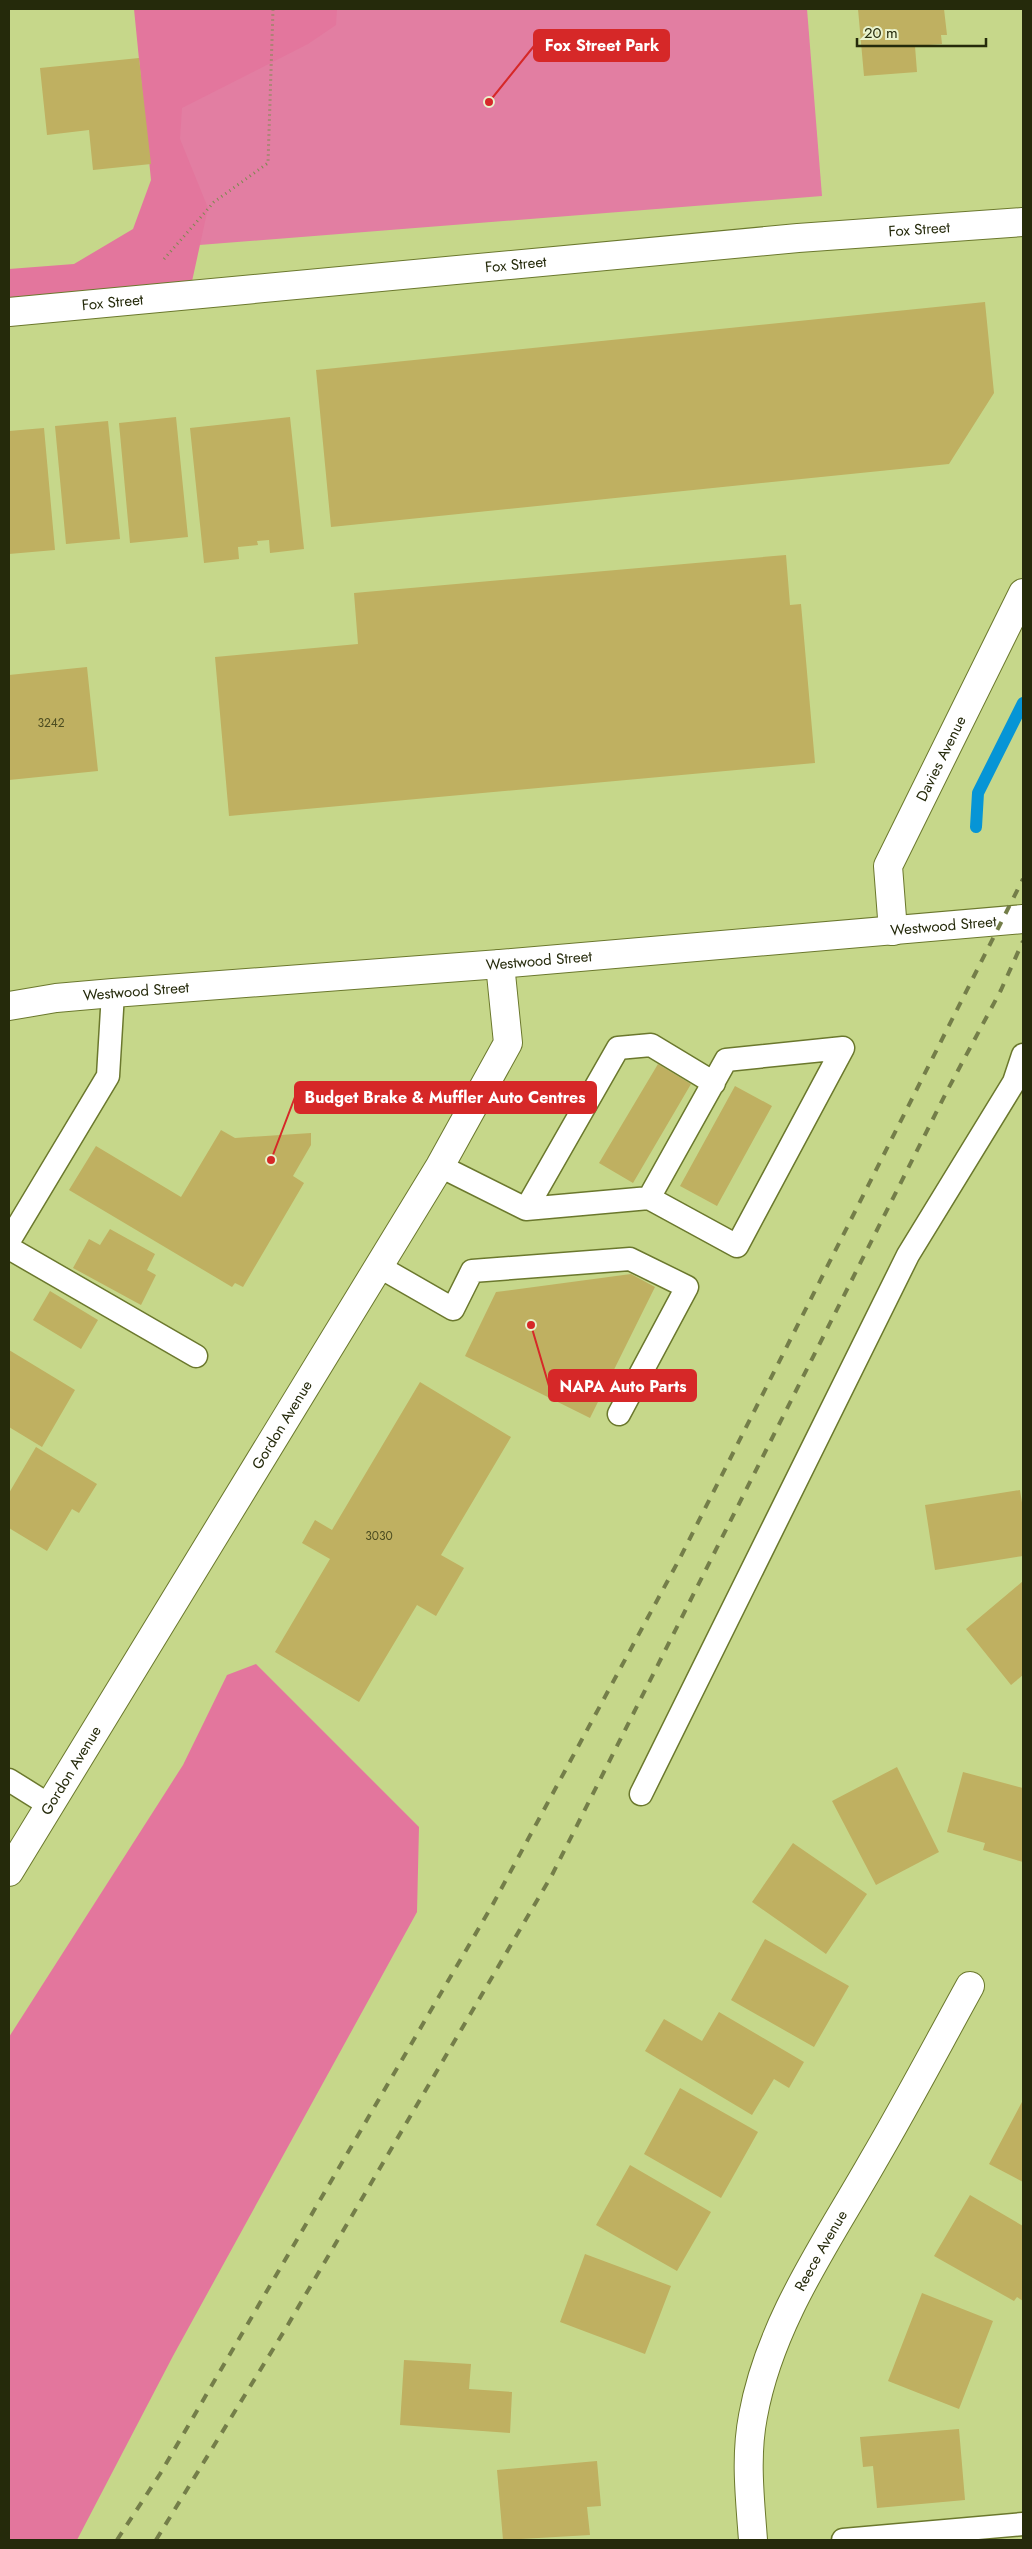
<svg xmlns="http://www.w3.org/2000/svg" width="1032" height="2549" font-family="Jost,sans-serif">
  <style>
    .green { fill: #e27ea2 }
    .forest { fill: #e3769d }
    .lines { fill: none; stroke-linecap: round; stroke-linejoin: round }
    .stream { stroke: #0695d6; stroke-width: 12 }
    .building { fill: #bfb061 }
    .lane-casing { stroke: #6b782d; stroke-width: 25 }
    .street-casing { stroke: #6b782d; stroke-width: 30 }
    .secondary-casing { stroke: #6b782d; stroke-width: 30 }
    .path { stroke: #7d8950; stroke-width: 3; stroke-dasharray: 1 4; stroke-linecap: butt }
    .lane { stroke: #fff; stroke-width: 22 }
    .street { stroke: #fff; stroke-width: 28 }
    .secondary { stroke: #fff; stroke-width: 28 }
    .rail { stroke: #747e49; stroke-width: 4; stroke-dasharray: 9 9; stroke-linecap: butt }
    .labels { text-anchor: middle; stroke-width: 5; stroke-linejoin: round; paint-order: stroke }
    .number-label { font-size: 12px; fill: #4c4c20 }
    .street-label { font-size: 15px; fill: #252a0b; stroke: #eaf3cd }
    .leader { fill: none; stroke: #d62828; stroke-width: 2 }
    .callout-dot { fill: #d62828; stroke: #eaf3cd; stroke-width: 2 }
    .callout { fill: #d62828; stroke: #d62828; stroke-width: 2 }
    .callout-label { font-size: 16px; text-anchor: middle; font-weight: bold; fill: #fff }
  </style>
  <rect width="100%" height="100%" fill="#c6d78a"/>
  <path class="green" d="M 155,9 L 807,9 L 822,196 L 174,247 Z"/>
  <path class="forest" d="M 134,9 L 337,9 L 336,25 L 308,44 L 182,108 L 180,139 L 208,208 L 191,286 L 121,309 L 9,327 L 9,269 L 74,264 L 133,229 L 151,180 Z
    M 256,1664 L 419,1827 L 417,1912 L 173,2356 L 77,2540 L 9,2540 L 9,2037 L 183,1765 L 227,1675 Z"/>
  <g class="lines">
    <path class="stream" d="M 976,827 L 978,793 L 1023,703"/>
  </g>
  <path class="building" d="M 858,9 L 944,9 L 947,35 L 941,35 L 942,44 L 915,46 L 917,72 L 864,76 Z
    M 139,58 L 151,164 L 93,170 L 89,130 L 47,135 L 40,68 Z
    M 985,302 L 994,393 L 949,464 L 331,527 L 316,370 Z
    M 176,417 L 188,537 L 130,543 L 119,423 Z
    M 290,417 L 304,549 L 270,553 L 269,540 L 257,541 L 258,545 L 238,547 L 239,559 L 204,563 L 190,428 Z
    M 108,421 L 120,539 L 66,544 L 55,426 Z
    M 44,428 L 55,550 L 9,554 L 9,431 Z
    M 786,555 L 790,605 L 801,604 L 815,763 L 229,816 L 215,657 L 358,644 L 354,593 Z
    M 87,667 L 98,771 L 9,780 L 9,675 Z
    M 658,1064 L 691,1084 L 633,1183 L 599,1163 Z
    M 735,1086 L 772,1106 L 717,1206 L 680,1186 Z
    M 221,1130 L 235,1138 L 311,1133 L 311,1145 L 293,1176 L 304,1183 L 243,1287 L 235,1283 L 232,1287 L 69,1190 L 96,1146 L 181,1197 Z
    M 110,1229 L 155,1254 L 147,1270 L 156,1275 L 141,1305 L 73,1268 L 89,1239 L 100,1245 Z
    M 631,1274 L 655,1287 L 590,1418 L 465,1356 L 496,1292 Z
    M 50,1291 L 98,1320 L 81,1349 L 33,1320 Z
    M 9,1350 L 75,1390 L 42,1447 L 9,1427 Z
    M 420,1382 L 511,1437 L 441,1555 L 464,1568 L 436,1616 L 417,1605 L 359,1702 L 275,1652 L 330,1559 L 302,1543 L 315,1520 L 332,1530 Z
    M 36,1447 L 97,1484 L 79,1513 L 72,1509 L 47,1551 L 9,1528 L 9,1493 Z
    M 1020,1490 L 1023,1509 L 1023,1556 L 935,1570 L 925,1505 Z
    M 1023,1581 L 1023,1675 L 1011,1685 L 966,1629 Z
    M 897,1767 L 939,1852 L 876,1885 L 832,1801 Z
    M 963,1772 L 1023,1788 L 1023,1862 L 983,1850 L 985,1843 L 947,1832 Z
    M 793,1843 L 867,1894 L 826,1954 L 752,1902 Z
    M 765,1939 L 849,1986 L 814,2047 L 731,2000 Z
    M 719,2012 L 804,2062 L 789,2088 L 774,2079 L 752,2115 L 645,2051 L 664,2019 L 702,2041 Z
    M 680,2088 L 758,2132 L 721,2198 L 644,2154 Z
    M 1023,2100 L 1023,2182 L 989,2164 Z
    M 630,2165 L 711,2212 L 677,2271 L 596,2225 Z
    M 970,2195 L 1023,2226 L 1023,2301 L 1017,2297 L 1014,2301 L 934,2256 Z
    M 585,2254 L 671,2286 L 645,2354 L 560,2322 Z
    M 922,2293 L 993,2321 L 959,2409 L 888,2381 Z
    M 404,2360 L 471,2364 L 469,2389 L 512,2392 L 510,2433 L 400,2425 Z
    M 959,2429 L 965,2500 L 877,2508 L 873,2466 L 863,2467 L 860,2437 Z
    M 597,2461 L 601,2506 L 587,2507 L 590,2535 L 503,2540 L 497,2470 Z"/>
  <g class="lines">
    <defs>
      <path id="lane" d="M 440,1166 L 526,1209 L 649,1198 L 737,1246 L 843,1048 L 726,1060 L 649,1198
        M 526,1209 L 618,1048 L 651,1045 L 714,1083
        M 9,1241 L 108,1076 L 113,993
        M 9,1248 L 196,1356
        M 378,1266 L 453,1309 L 472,1271 L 630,1259 L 687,1287 L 619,1414
        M 9,1780 L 49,1805
        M 641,1794 L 908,1255 L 1014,1082 L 1023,1055
        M 843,2540 L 1023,2524"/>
      <g id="street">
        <path id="s1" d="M 9,312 L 798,238 L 1023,222"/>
        <path id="s2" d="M 9,1872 L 440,1166 L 508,1043 L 500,964"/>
        <path id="s3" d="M 753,2540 C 750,2499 745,2457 753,2416 C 770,2322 827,2242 873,2161 C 907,2103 938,2044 970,1986"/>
      </g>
      <g id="secondary">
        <path id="s4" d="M 893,931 L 888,866 L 1023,593"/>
        <path id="s5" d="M 9,1006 L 56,998 L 113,993 L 500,964 L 1023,919"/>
      </g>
    </defs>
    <use href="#lane" class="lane-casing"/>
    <use href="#street" class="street-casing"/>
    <use href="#secondary" class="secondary-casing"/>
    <path class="path" d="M 164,259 L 214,202 L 268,163 L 273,9"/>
    <use href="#lane" class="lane"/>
    <use href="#street" class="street"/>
    <use href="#secondary" class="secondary"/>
    <path class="rail" d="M 117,2540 L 160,2474 L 493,1904 L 680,1558 L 1023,879
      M 156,2540 L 286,2328 L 552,1875 L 947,1091 L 1001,990 L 1023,941"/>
  </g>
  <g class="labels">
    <g class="number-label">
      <text x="51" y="727">3242</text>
      <text x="379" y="1540">3030</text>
    </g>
    <g class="street-label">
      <text dy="5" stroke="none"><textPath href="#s1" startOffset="914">Fox Street</textPath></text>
      <text dy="5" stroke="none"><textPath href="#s1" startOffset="509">Fox Street</textPath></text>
      <text dy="5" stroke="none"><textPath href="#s1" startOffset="104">Fox Street</textPath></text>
      <text dy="5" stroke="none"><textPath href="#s4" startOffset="185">Davies Avenue</textPath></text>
      <text dy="5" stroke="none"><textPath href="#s5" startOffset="938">Westwood Street</textPath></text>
      <text dy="5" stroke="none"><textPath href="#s5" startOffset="532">Westwood Street</textPath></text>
      <text dy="5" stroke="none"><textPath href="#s5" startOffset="128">Westwood Street</textPath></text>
      <text dy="5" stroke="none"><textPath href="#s2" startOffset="524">Gordon Avenue</textPath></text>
      <text dy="5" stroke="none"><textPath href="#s2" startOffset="119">Gordon Avenue</textPath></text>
      <text dy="5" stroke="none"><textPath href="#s3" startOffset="304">Reece Avenue</textPath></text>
    </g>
  </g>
  <path class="leader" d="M489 102L534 46M271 1160L295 1097M531 1325L549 1386"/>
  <g class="callout-dot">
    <circle cx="489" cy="102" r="5"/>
    <circle cx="271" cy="1160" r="5"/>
    <circle cx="531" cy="1325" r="5"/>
  </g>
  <g class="callout">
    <rect x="534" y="30" width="135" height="31" rx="5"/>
    <rect x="295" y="1082" width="301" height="31" rx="5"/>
    <rect x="549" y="1370" width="147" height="31" rx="5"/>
  </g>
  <g class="callout-label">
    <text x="602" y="51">Fox Street Park</text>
    <text x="445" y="1103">Budget Brake &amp; Muffler Auto Centres</text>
    <text x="623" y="1392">NAPA Auto Parts</text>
  </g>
  <rect width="1032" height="2549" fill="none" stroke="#252a0b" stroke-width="20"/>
  <path d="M857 38v8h129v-8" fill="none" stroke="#252a0b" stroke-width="2.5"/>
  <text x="864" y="38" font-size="15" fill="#252a0b" stroke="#eaf3cd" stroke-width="4" paint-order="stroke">20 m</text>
</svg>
